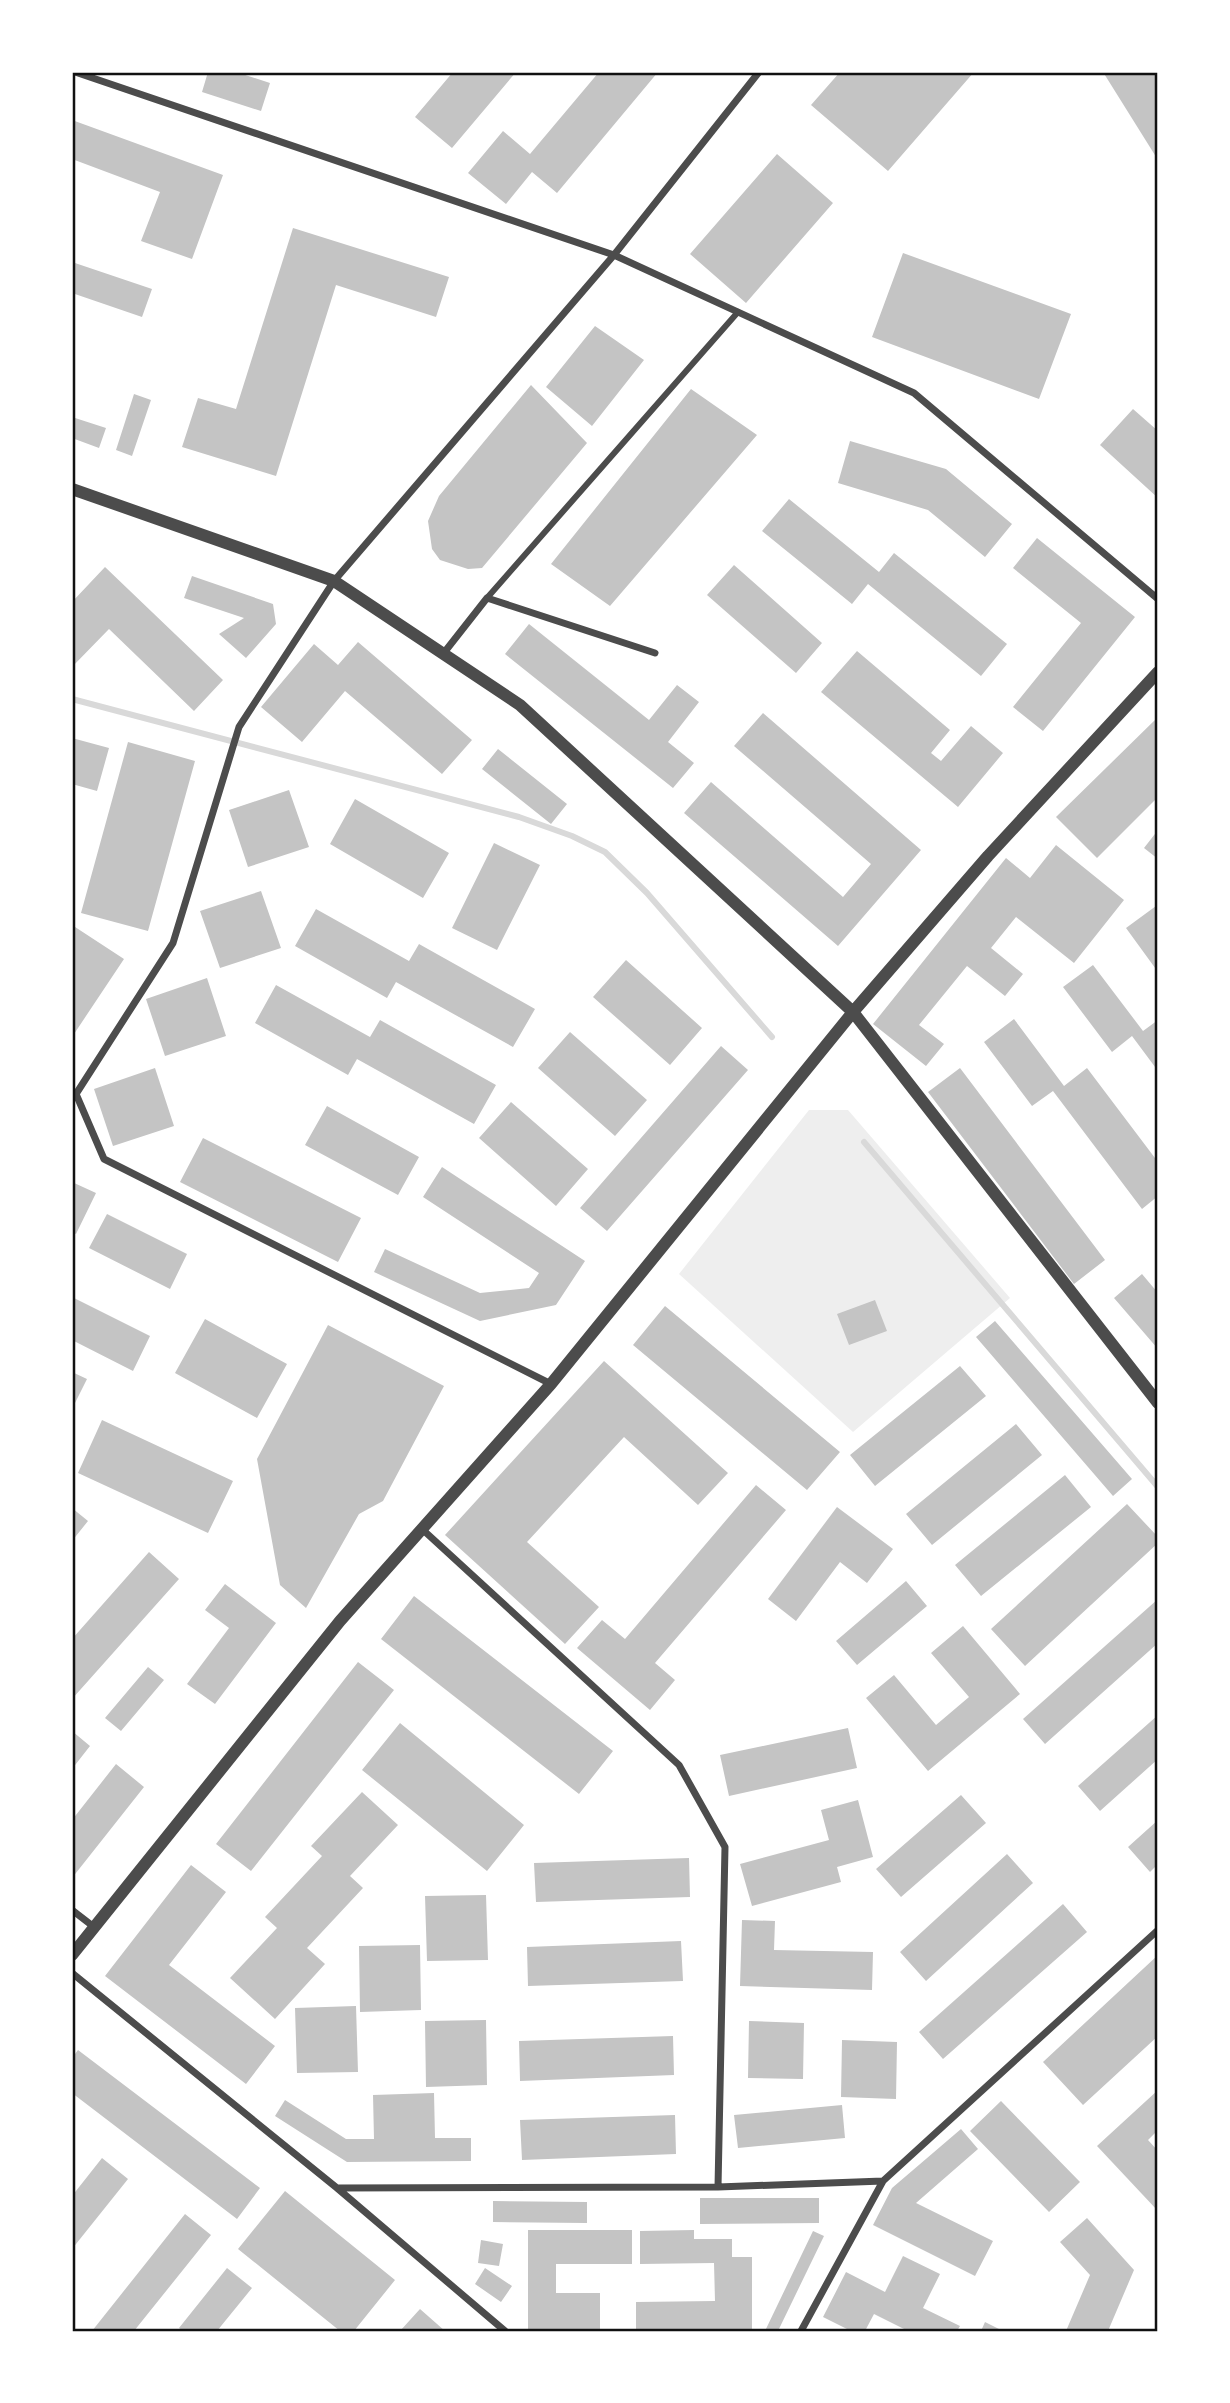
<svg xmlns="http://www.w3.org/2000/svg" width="1230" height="2403" font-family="'Alegreya Sans',sans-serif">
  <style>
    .green { fill: #eee }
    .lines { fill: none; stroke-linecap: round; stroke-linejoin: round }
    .stream { stroke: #d9d9d9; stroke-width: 6 }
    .building { fill: #c4c4c4 }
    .pedestrian { stroke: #4c4c4c; stroke-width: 6 }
    .minor { stroke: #4c4c4c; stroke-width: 7 }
    .tertiary { stroke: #4c4c4c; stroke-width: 12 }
    .neatline { fill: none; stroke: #111; stroke-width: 2.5 }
  </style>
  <rect width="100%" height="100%" fill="#fff"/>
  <path class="green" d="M 809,1110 L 848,1110 L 1010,1298 L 853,1432 L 679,1274 Z"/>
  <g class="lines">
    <path class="stream" d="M 72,699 L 519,817 L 572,836 L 605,852 L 647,893 L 772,1037
      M 864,1142 L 1158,1487"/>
  </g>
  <path class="building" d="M 208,72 L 236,72 L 270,83 L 261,111 L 202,92 Z
    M 453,72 L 516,72 L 452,148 L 415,117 Z
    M 599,72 L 658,72 L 557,193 L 532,172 L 506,204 L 468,173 L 503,131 L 530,154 Z
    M 840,72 L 974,72 L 888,171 L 811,105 Z
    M 1103,72 L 1158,72 L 1158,160 Z
    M 72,120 L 223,175 L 192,259 L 141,241 L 160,192 L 72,159 Z
    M 777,154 L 833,203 L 746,303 L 690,254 Z
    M 293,228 L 449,277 L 436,317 L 336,285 L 276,476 L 182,447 L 198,398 L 236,409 Z
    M 903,253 L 1071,314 L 1039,399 L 872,337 Z
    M 72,262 L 152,289 L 142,317 L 72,293 Z
    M 595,326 L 644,360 L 592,426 L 546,387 Z
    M 531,385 L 587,443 L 482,568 L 468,569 L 440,560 L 432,549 L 428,521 L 439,496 Z
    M 691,389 L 757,435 L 610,606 L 551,564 Z
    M 134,394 L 151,400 L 132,456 L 116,450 Z
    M 1133,409 L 1158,431 L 1158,498 L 1100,445 Z
    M 72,417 L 106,428 L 99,448 L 72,438 Z
    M 850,441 L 946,469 L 1012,524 L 985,557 L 928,510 L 838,483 Z
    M 789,499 L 879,572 L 894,553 L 1007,644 L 981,676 L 868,584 L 852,604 L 762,531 Z
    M 1037,538 L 1135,617 L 1043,731 L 1013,707 L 1081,623 L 1013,568 Z
    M 734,565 L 822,643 L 796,673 L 707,595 Z
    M 105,567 L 223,680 L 194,711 L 109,629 L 72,667 L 72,602 Z
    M 192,576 L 273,604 L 276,624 L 246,658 L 219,634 L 244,618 L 184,598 Z
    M 529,624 L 649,720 L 677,685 L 699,702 L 668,742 L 694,763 L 673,788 L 505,654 Z
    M 358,642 L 472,740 L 442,774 L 345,691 L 302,742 L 261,707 L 314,644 L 338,665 Z
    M 857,651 L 950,730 L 931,753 L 941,761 L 971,726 L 1003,753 L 958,807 L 821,692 Z
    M 763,713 L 921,850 L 838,946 L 684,813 L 711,782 L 843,897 L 871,864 L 734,746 Z
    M 1158,717 L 1158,797 L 1097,858 L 1056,817 Z
    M 72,738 L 109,748 L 97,791 L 72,784 Z
    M 128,742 L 195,761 L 148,931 L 81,913 Z
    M 498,749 L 567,804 L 551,824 L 482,769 Z
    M 289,790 L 309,847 L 248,867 L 229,810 Z
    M 355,799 L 449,853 L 423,898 L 330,844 Z
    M 1158,830 L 1158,859 L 1144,848 Z
    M 494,843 L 540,865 L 497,950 L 452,928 Z
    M 1056,845 L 1124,900 L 1074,963 L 1016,917 L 991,948 L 1023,974 L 1005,996 L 967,966 L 919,1025 L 944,1044 L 926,1066 L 873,1024 L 1006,858 L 1030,878 Z
    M 261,891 L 281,948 L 220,968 L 200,911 Z
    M 1156,906 L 1158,909 L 1158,972 L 1126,928 Z
    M 316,909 L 409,961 L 419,944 L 535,1009 L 513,1047 L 396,982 L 387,998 L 295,946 Z
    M 72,925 L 124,959 L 72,1037 Z
    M 626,960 L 702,1028 L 670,1065 L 593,997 Z
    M 1093,965 L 1143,1031 L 1158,1020 L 1158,1071 L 1132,1036 L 1112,1052 L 1063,987 Z
    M 207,978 L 226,1036 L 165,1056 L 146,999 Z
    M 276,985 L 370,1037 L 380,1020 L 496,1085 L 474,1124 L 357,1059 L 348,1075 L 255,1023 Z
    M 1014,1019 L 1064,1086 L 1087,1068 L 1158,1162 L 1158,1196 L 1142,1209 L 1053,1091 L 1032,1106 L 984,1042 Z
    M 570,1032 L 647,1100 L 615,1136 L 538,1068 Z
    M 721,1046 L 748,1070 L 607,1231 L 580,1208 Z
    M 155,1068 L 174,1126 L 113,1146 L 94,1089 Z
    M 960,1068 L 1105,1260 L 1074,1284 L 928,1092 Z
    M 511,1102 L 588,1169 L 556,1206 L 479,1138 Z
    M 327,1106 L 419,1157 L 398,1195 L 305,1145 Z
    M 203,1138 L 361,1218 L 338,1262 L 180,1182 Z
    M 442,1167 L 585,1261 L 556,1305 L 480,1321 L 374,1272 L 385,1249 L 480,1293 L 529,1288 L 539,1273 L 423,1197 Z
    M 72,1182 L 96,1193 L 76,1234 L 72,1232 Z
    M 107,1214 L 187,1254 L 170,1289 L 89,1248 Z
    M 1142,1274 L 1158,1293 L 1158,1349 L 1114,1298 Z
    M 72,1297 L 150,1336 L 133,1371 L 72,1340 Z
    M 875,1300 L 887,1331 L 849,1345 L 837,1314 Z
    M 665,1306 L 840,1452 L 807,1490 L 633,1345 Z
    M 205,1319 L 287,1364 L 257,1418 L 175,1373 Z
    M 995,1321 L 1132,1479 L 1113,1496 L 976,1337 Z
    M 328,1325 L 444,1386 L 383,1501 L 359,1514 L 306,1608 L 280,1585 L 257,1459 Z
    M 604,1361 L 728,1473 L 698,1505 L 624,1437 L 527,1542 L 599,1607 L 565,1644 L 445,1535 Z
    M 960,1366 L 986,1396 L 875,1486 L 850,1455 Z
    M 72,1372 L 87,1379 L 72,1409 Z
    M 102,1420 L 233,1481 L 208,1533 L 78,1473 Z
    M 1016,1424 L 1042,1455 L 932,1545 L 906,1514 Z
    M 1065,1475 L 1091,1507 L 981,1596 L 955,1565 Z
    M 756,1485 L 786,1510 L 655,1663 L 675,1680 L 650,1710 L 577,1648 L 602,1620 L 625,1639 Z
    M 1127,1504 L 1158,1537 L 1158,1543 L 1025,1666 L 991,1629 Z
    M 837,1507 L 893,1549 L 867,1583 L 840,1562 L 796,1621 L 768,1599 Z
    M 72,1508 L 88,1521 L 72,1541 Z
    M 149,1552 L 179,1579 L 72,1699 L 72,1639 Z
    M 906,1581 L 927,1606 L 857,1665 L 836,1641 Z
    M 225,1584 L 276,1623 L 215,1704 L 187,1684 L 229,1628 L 205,1610 Z
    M 414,1596 L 613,1751 L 579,1794 L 381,1639 Z
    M 1158,1599 L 1158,1643 L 1045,1744 L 1023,1719 Z
    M 963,1626 L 1020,1694 L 928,1771 L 866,1698 L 894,1675 L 936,1725 L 969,1697 L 931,1653 Z
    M 358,1662 L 394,1690 L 251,1871 L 216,1844 Z
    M 148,1667 L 164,1680 L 121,1731 L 105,1718 Z
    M 1158,1715 L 1158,1759 L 1100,1811 L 1078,1786 Z
    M 400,1723 L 524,1825 L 487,1871 L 362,1770 Z
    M 848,1728 L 857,1768 L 729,1796 L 720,1755 Z
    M 72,1731 L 90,1746 L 72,1769 Z
    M 116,1764 L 144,1787 L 72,1878 L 72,1820 Z
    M 362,1792 L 398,1825 L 350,1876 L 363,1888 L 307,1948 L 325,1964 L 275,2019 L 230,1978 L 277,1928 L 265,1917 L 322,1856 L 311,1846 Z
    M 961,1795 L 986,1823 L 901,1897 L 876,1869 Z
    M 858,1800 L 873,1857 L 837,1867 L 841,1882 L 752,1906 L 740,1864 L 829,1840 L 821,1810 Z
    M 1158,1820 L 1158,1864 L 1150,1872 L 1128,1847 Z
    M 1007,1854 L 1033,1883 L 926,1981 L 900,1952 Z
    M 689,1858 L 690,1897 L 536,1902 L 534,1863 Z
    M 191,1865 L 226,1892 L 169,1965 L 275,2046 L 246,2084 L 105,1976 Z
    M 486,1895 L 488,1960 L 427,1961 L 425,1896 Z
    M 1063,1904 L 1087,1932 L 943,2059 L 919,2032 Z
    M 742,1920 L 775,1921 L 774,1950 L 873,1952 L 872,1990 L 740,1986 Z
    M 681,1941 L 683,1981 L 528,1986 L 527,1947 Z
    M 420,1945 L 421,2010 L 360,2012 L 359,1946 Z
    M 1158,1955 L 1158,2036 L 1083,2105 L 1043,2062 Z
    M 356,2006 L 358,2072 L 297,2073 L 295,2008 Z
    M 486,2020 L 487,2085 L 426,2087 L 425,2021 Z
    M 749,2021 L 804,2023 L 803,2079 L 748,2078 Z
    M 673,2036 L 674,2075 L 520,2081 L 519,2041 Z
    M 842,2040 L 897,2042 L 896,2099 L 841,2097 Z
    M 78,2050 L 260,2188 L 237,2219 L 72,2093 L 72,2058 Z
    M 1158,2090 L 1158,2130 L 1148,2140 L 1158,2151 L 1157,2210 L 1097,2146 Z
    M 434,2093 L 435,2138 L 471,2138 L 471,2161 L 347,2162 L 275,2116 L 285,2100 L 346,2139 L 374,2139 L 373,2095 Z
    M 1001,2101 L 1080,2182 L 1049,2212 L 970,2131 Z
    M 842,2105 L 845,2138 L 738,2148 L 734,2115 Z
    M 675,2115 L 676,2154 L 522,2160 L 520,2120 Z
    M 961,2129 L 978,2149 L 916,2203 L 993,2241 L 975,2276 L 873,2225 L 892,2188 Z
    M 102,2158 L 128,2179 L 72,2249 L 72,2196 Z
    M 285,2191 L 395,2280 L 354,2331 L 340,2331 L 238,2249 Z
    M 700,2198 L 819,2198 L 819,2223 L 700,2224 Z
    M 493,2201 L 587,2202 L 587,2223 L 493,2222 Z
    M 185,2214 L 211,2235 L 134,2331 L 92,2331 Z
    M 1087,2218 L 1134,2270 L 1108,2331 L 1066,2331 L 1090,2275 L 1060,2242 Z
    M 528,2230 L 632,2230 L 632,2264 L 556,2264 L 556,2293 L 600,2293 L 600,2331 L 528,2331 Z
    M 694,2230 L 694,2239 L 732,2239 L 732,2257 L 752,2257 L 752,2331 L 636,2331 L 636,2302 L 715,2301 L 714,2263 L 640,2264 L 640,2231 Z
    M 813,2231 L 824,2236 L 778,2331 L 765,2331 Z
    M 481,2240 L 503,2244 L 499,2266 L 478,2263 Z
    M 903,2256 L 940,2274 L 923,2308 L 960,2326 L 957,2331 L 908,2331 L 874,2314 L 865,2331 L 851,2331 L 823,2317 L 846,2272 L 885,2292 Z
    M 227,2268 L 252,2288 L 217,2331 L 183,2331 L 179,2328 Z
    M 485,2268 L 512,2286 L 501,2302 L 475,2284 Z
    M 420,2309 L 445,2331 L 400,2331 Z
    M 985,2322 L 1003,2331 L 981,2331 Z"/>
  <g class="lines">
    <path class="pedestrian" d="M 487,598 L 738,312"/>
    <path class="minor" d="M 75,72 L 614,255 L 914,393 L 1158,599
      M 443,654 L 487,598 L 655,653
      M 551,1384 L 104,1159 L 76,1094 L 173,943 L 239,727 L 334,581 L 614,255 L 759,72
      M 422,1529 L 679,1765 L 725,1847 L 718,2187
      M 72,1910 L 94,1927
      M 72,1973 L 337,2188 L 505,2331
      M 337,2188 L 718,2187 L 883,2181 L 1158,1930
      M 801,2331 L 883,2181"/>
    <path class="tertiary" d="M 72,489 L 334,581 L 520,705 L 853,1012 L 1158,1403
      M 72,1955 L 340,1621 L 551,1384 L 853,1012 L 988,856 L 1158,672"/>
  </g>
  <rect width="1230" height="2403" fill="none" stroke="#ffffff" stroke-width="147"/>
  <rect x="74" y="74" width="1082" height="2256" class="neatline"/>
</svg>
